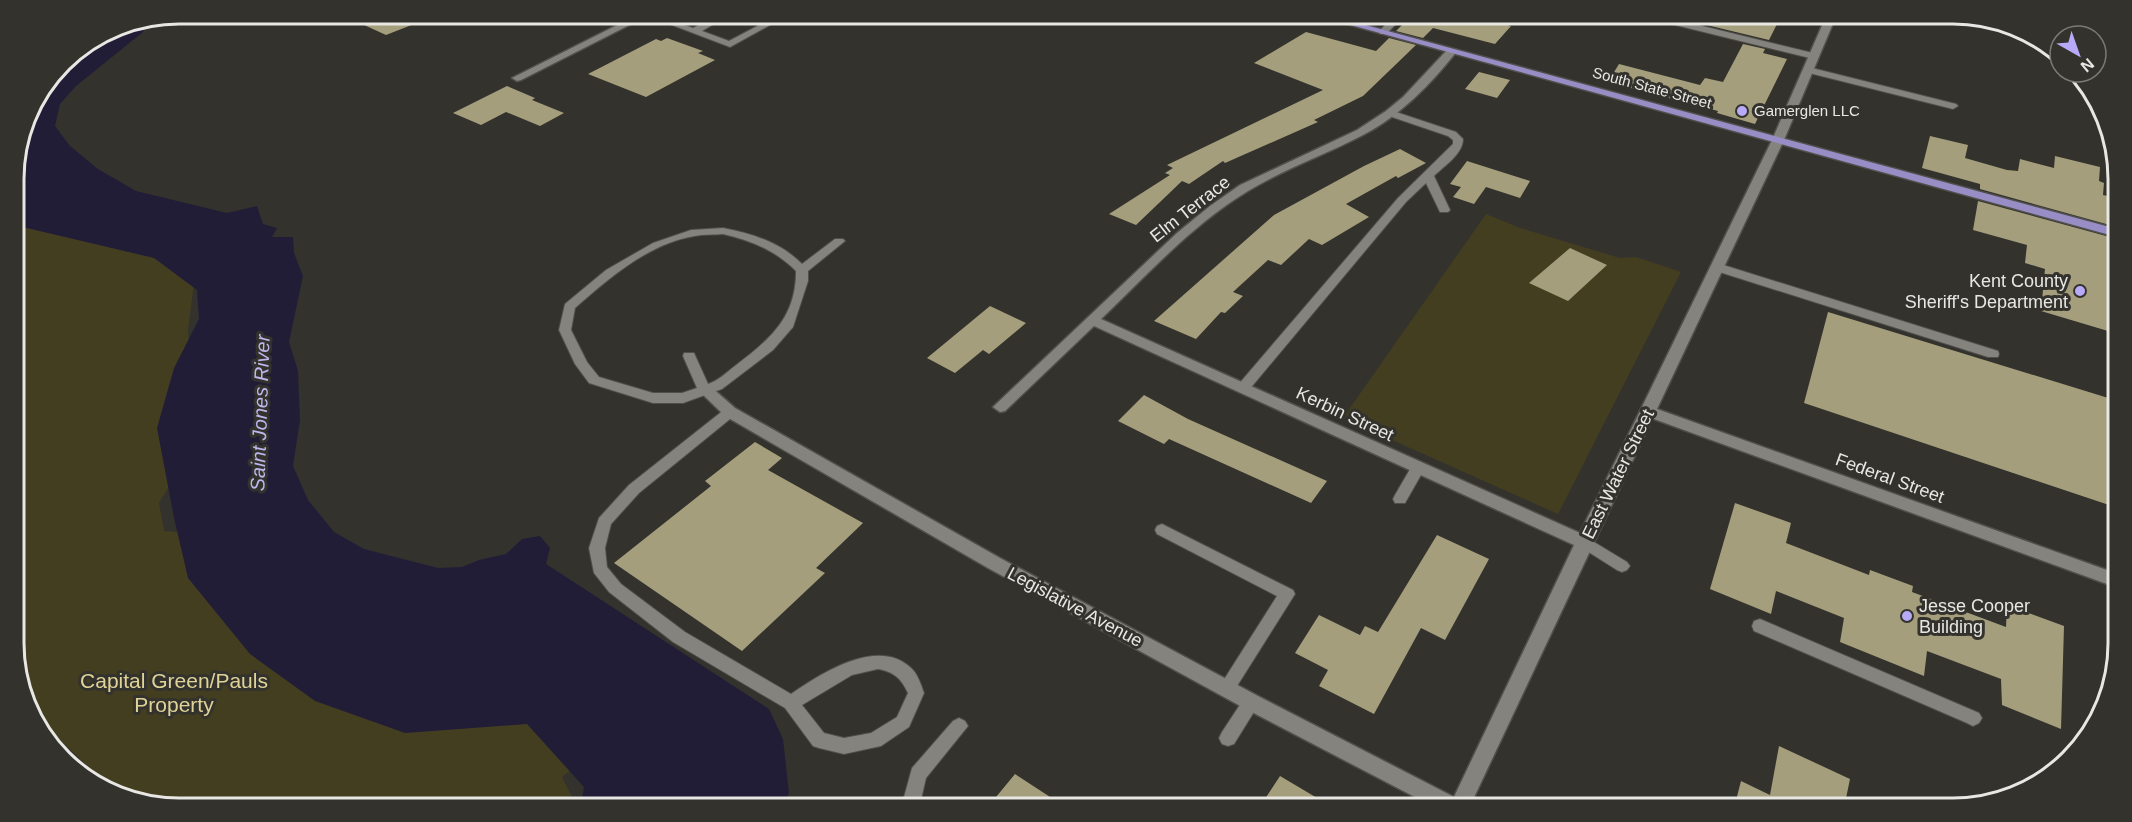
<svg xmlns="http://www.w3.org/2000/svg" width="2132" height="822" font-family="Arial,sans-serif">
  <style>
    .green { fill: #443e21 }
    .water { fill: #221d37 }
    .building { fill: #a59e7c }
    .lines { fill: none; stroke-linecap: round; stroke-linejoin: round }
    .lane-casing { stroke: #504f4b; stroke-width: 2 }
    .street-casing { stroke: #504f4b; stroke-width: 3 }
    .secondary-casing { stroke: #504f4b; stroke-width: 3 }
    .primary-casing { stroke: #504f4b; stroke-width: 3 }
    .lane { fill: #84837d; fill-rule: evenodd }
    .street { fill: #84837d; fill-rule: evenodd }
    .secondary { fill: #84837d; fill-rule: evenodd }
    .primary { fill: #988dc4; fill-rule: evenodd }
    .poi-dot { fill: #b7abf8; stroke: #33322d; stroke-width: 2 }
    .labels { text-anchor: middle; stroke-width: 6; stroke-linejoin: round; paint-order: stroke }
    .far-street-label { font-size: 15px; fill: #e8e7e4; stroke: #33322d }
    .far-poi-label { font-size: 15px; fill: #e8e7e4; stroke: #33322d; text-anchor: start }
    .street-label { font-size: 18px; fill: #e8e7e4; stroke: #33322d }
    .poi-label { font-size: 18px; fill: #e8e7e4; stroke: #33322d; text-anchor: end }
    .water-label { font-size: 20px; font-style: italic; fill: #beb7ee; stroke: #33322d }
    .near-park-label { font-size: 21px; fill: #e0d398; stroke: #33322d }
    .rim { fill: none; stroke: #e8e7e4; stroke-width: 3 }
  </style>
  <rect width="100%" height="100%" fill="#33322d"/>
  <path class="green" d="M 26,200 L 196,267 L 188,330 L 190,358 L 171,483 L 159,503 L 164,531 L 177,532 L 189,544 L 398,648 L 589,755 L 562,777 L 572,797 L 565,808 L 179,808 L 125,800 L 115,792 L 38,719 L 17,675 L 14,202 Z
    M 1486,214 L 1520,228 L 1620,258 L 1636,257 L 1681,272 L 1558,514 L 1343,418 Z"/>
  <path class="water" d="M 146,20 L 143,32 L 76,86 L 60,104 L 55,126 L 70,146 L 98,169 L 136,191 L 227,213 L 257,206 L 263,224 L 277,228 L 272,237 L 293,237 L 294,253 L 303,276 L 289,342 L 298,371 L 300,420 L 293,466 L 308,500 L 334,532 L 364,549 L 438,568 L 462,567 L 479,560 L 506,554 L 522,539 L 540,536 L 550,548 L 546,564 L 769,709 L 783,739 L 789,793 L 782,808 L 580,808 L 584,787 L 527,724 L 405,733 L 315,701 L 250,654 L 188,578 L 174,518 L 157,428 L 174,368 L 199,319 L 197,290 L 154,258 L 14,225 L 14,168 L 30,106 L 70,55 L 116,26 Z"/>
  <path class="building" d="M 340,14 L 437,14 L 437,15 L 386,35 Z
    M 1408,14 L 1463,14 L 1511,26 L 1495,44 L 1433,28 L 1423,38 L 1396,31 L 1406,21 L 1404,19 Z
    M 1691,14 L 1782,14 L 1769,40 L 1690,21 Z
    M 1306,32 L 1376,51 L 1389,38 L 1416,45 L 1363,96 L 1314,120 L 1318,122 L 1225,163 L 1223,161 L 1189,184 L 1182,181 L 1136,225 L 1109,214 L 1170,175 L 1165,173 L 1173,168 L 1167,165 L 1323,90 L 1254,63 Z
    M 667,38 L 703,51 L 698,53 L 715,60 L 646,97 L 588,74 L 656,39 L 661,41 Z
    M 1743,44 L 1765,49 L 1763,53 L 1787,59 L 1755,124 L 1717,113 L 1718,111 L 1608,82 L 1619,64 L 1700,85 L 1705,78 L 1723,82 Z
    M 1479,72 L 1510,80 L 1497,98 L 1465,89 Z
    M 507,86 L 535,98 L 532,100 L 564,113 L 540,126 L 506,112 L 481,125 L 453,113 Z
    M 1930,136 L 1968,145 L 1965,158 L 2007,170 L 2018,171 L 2020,159 L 2054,168 L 2055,156 L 2100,167 L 2099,181 L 2104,183 L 2103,195 L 2117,198 L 2117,227 L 1980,189 L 1980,184 L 1922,168 Z
    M 1400,149 L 1426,163 L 1398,178 L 1396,176 L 1346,204 L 1369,217 L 1322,245 L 1309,239 L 1281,265 L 1268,260 L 1233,292 L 1243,296 L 1225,313 L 1221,312 L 1196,339 L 1154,321 L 1274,215 L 1364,166 Z
    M 1467,161 L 1530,181 L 1520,198 L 1486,187 L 1474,204 L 1453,197 L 1461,187 L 1450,184 Z
    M 1978,201 L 2117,239 L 2118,334 L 2041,311 L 2045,269 L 2025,263 L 2027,245 L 1973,230 Z
    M 1570,248 L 1607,265 L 1568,301 L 1529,283 Z
    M 990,306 L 1026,323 L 989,354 L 983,350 L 955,373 L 927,358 Z
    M 1828,312 L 2118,401 L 2118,508 L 1804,403 Z
    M 1144,395 L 1188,419 L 1327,481 L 1311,503 L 1169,439 L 1164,444 L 1118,421 Z
    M 755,442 L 782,458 L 768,470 L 863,523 L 816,568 L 825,573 L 742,651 L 614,563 L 711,486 L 705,481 Z
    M 1735,503 L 1791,523 L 1786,543 L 1869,575 L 1870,570 L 1913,586 L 1912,592 L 2006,627 L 2007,605 L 2064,626 L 2061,729 L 2002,705 L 2001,679 L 1927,651 L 1924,676 L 1840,642 L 1844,618 L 1776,591 L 1771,614 L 1710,589 Z
    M 1437,535 L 1489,559 L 1445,640 L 1421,628 L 1374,714 L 1319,686 L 1328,670 L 1295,653 L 1319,615 L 1360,635 L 1365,626 L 1378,632 Z
    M 1779,746 L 1850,779 L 1844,808 L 1734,808 L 1741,781 L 1770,795 Z
    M 1015,774 L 1067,808 L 987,808 Z
    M 1280,776 L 1334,808 L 1259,808 Z"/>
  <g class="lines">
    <defs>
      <path id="lane" d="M 643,14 L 654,14 L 693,28 L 721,14 L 731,14 L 702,31 L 729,41 L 780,14 L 790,14 L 730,47 Z
        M 1397,14 L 1406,14 L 1386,34 L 1380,34 L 1380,30 Z
        M 1510,14 L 1523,14 L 1524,15 L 1520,18 Z
        M 1666,17 L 1817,54 L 1819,56 L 1814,59 L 1663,22 L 1663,18 Z
        M 1808,67 L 1956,104 L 1958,106 L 1953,109 L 1805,72 L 1805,68 Z
        M 1390,110 L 1456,132 L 1463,139 C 1463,154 1444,166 1434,176 L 1450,210 L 1448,212 L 1440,212 L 1426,183 L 1406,202 L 1248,391 L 1238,391 L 1236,388 L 1238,385 L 1398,198 L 1453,144 L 1453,140 L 1448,136 L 1386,115 L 1386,111 Z
        M 723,228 C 753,234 780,242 802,264 L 835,239 L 843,239 L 845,241 L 808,271 L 808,281 L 793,327 L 773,350 L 722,389 L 683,403 L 653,403 L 589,383 L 575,364 L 559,330 L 565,304 L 606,270 L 653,243 L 691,230 ZM 723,234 C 752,241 775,250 796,271 C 796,318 770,339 735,366 C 727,372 718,381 708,384 L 694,353 L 684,353 L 683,356 L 697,388 L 682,393 L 653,393 L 599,377 L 587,362 L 571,330 L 575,308 C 608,279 649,243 695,236 C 704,234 714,235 723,234 Z
        M 1717,263 L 1998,351 L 1999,354 L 1998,357 L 1988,357 L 1713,270 L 1711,267 Z
        M 730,407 L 737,412 L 735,415 L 639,493 L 611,524 L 605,548 L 607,567 L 621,584 L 685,632 L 791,694 C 820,674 878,636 911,668 C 918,674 921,685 924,693 L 909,727 L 881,746 L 844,754 L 819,748 L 813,746 L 785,708 L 673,642 L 609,592 L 594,573 L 589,548 L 599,518 L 629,485 L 725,409 ZM 878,669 C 894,672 901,678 908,693 L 897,717 L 871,733 L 844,738 L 824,733 L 802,705 L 852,675 Z
        M 1418,463 L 1423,464 L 1425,468 L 1405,503 L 1395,503 L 1393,499 L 1395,495 L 1413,464 Z
        M 1162,524 L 1293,590 L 1295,594 L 1232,694 L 1226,696 L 1220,694 L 1218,689 L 1277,596 L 1157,534 L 1155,530 L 1157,526 Z
        M 1584,536 L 1627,562 L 1630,566 L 1627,570 L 1622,572 L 1617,570 L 1579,546 L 1576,542 L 1579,538 Z
        M 1760,619 L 1979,713 L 1982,718 L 1979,723 L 1973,726 L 1967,723 L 1754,631 L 1752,626 L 1754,621 Z
        M 1251,695 L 1257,697 L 1259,702 L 1257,707 L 1234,744 L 1228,746 L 1222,744 L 1219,738 L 1222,732 L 1245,697 Z
        M 959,718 L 965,721 L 968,726 L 926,778 L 919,808 L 901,808 L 912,768 L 953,721 Z"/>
      <path id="street" d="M 639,14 L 651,14 L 521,80 L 517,81 L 512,78 Z
        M 1448,49 L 1457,51 C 1432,83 1400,116 1363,135 C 1325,155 1284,169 1248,191 C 1193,224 1147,275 1101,319 L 1580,533 L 1640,411 L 1648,406 L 1653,407 L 1656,411 L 1469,808 L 1436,808 L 1244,708 L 988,568 L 725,416 L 698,390 L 700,386 L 710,386 L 735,408 L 1000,558 L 1258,696 L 1454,797 L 1574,545 L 1094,326 L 1005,411 L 1000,412 L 993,407 L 1177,233 L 1210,206 L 1240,185 L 1357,130 L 1386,111 L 1403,97 Z"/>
      <path id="secondary" d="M 1827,14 L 1837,14 L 1784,140 L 1657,409 L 2118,574 L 2118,588 L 1643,415 L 1640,411 L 1772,140 Z"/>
      <path id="primary" d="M 1311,14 L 1325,14 L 2117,229 L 2117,237 Z"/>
    </defs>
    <use href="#lane" class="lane-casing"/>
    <use href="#street" class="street-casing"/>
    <use href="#secondary" class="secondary-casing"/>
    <use href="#primary" class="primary-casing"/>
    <use href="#lane" class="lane"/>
    <use href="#street" class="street"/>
    <use href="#secondary" class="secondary"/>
    <use href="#primary" class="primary"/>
  </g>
  <g class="poi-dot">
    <circle cx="1742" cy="111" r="6"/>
    <circle cx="2080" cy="291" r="6"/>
    <circle cx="1907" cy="616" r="6"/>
  </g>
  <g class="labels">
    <g class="far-street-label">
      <text transform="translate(1652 88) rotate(15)" y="5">South State Street</text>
    </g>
    <g class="far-poi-label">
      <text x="1754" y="116">Gamerglen LLC</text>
    </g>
    <g class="street-label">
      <text transform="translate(1190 209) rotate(-38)" y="6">Elm Terrace</text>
      <text transform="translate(1345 414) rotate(25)" y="6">Kerbin Street</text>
      <text transform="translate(1618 474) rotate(-64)" y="6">East Water Street</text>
      <text transform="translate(1890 478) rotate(20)" y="6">Federal Street</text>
      <text transform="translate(1075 607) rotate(28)" y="6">Legislative Avenue</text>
    </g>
    <g class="poi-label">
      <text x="2068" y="287">Kent County<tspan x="2068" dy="21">Sheriff's Department</tspan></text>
      <text x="1919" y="612" text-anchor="start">Jesse Cooper<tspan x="1919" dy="21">Building</tspan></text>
    </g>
    <g class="water-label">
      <text transform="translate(260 413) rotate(-88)" y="7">Saint Jones River</text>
    </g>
    <g class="near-park-label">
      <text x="174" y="688">Capital Green/Pauls<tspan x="174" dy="24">Property</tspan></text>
    </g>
  </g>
  <path d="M0 0H2132V822H0ZM179 24H1953A155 155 0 0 1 2108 179V643A155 155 0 0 1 1953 798H179A155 155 0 0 1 24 643V179A155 155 0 0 1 179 24Z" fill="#33322d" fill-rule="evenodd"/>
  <path class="rim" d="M179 24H1953A155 155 0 0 1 2108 179V643A155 155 0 0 1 1953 798H179A155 155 0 0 1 24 643V179A155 155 0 0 1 179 24Z"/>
  <g transform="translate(2078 54) rotate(140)"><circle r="28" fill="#33322d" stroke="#7b7a76" stroke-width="1.5"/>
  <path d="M0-4.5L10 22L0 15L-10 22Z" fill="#b7abf8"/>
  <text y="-9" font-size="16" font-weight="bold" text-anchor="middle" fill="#e8e7e4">N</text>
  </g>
</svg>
